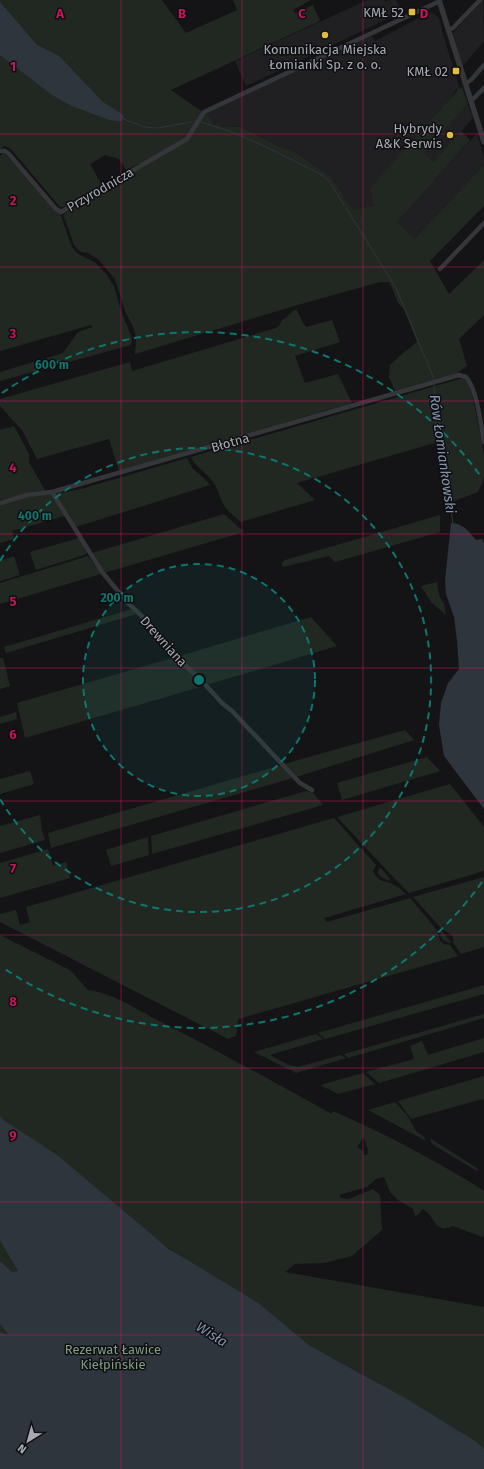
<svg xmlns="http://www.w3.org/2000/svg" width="484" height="1469" font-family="'Fira Sans',sans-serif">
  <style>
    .built { fill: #202022 }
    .green { fill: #212822; fill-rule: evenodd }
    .water { fill: #2f353d }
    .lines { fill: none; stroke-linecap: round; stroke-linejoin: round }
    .stream { stroke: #2f353d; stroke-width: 1 }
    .minor { stroke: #35363a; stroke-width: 4.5 }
    .tertiary { stroke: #35363a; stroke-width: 5.5 }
    .grid { fill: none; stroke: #c2185b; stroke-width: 1; stroke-opacity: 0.55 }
    .ring { fill: none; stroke: #0f766e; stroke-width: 2; stroke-dasharray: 7 5 }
    .poi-dot { fill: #e1be41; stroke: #0f0f11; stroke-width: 1.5 }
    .labels { text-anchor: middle; stroke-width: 3; stroke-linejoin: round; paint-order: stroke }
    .poi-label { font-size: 13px; fill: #a7aab5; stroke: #0f0f11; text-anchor: end }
    .street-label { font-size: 13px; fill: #a7aab5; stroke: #0f0f11 }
    .park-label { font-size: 13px; fill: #809e85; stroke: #0f0f11 }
    .water-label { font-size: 14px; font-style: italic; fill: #8193ad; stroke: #0f0f11 }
    .grid-label { font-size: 13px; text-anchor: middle; font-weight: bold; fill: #c2185b; stroke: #0f0f11; stroke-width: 3; stroke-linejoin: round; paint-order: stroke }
    .centre { fill: #0f766e; stroke: #0f0f11; stroke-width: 2 }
    .ring-label { font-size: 12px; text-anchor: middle; font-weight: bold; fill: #0f766e; stroke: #0f0f11; stroke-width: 3; stroke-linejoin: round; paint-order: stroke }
  </style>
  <rect width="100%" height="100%" fill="#141416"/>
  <path class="built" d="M 367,0 L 384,0 L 386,2 L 390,0 L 396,0 L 402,12 L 246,86 L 235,61 Z
    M 483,0 L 484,41 L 462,67 L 453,33 Z
    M 430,12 L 436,15 L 439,18 L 444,38 L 459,86 L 374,205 L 353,211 L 331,177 L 295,152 L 280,147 L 248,130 L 240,127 L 219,126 L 208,122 L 204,112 L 372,36 L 375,41 Z
    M 468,104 L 473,118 L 433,162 L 423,153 Z
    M 477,133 L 484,157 L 484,165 L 414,239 L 396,222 Z"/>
  <path class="green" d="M 0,0 L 162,0 L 186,33 L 237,10 L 233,0 L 311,0 L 293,10 L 295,13 L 313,5 L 320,21 L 171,90 L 210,117 L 213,124 L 219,126 L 240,127 L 248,130 L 280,147 L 295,152 L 331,177 L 353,210 L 374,205 L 370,188 L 457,91 L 459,86 L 460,89 L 462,87 L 468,104 L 424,153 L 433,162 L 461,131 L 470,140 L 397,222 L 414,239 L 484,165 L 484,206 L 430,261 L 449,294 L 484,260 L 484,315 L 459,339 L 467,366 L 455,374 L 395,391 L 389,377 L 390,365 L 402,354 L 417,342 L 404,309 L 398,303 L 392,287 L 389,282 L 380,282 L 294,306 L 135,354 L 136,340 L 134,329 L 125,311 L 115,279 L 98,259 L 88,253 L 81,252 L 74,245 L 63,214 L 144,166 L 138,164 L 126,170 L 119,159 L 105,155 L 90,164 L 102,185 L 64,207 L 60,207 L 10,148 L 4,146 L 0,149 Z
    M 4,153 L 60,213 L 72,247 L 78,254 L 96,263 L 106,274 L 114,286 L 121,311 L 132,338 L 131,345 L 0,381 L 0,372 L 63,353 L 78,332 L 93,327 L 91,325 L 0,351 L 0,156 Z
    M 296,309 L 302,321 L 306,327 L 332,320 L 340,342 L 295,356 L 305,383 L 338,374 L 352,403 L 119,471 L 109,439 L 37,459 L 22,430 L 0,406 L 0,399 L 130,362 L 132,371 L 276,328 L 279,326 L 282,320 L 287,317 L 289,314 Z
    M 463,378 L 468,382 L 472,393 L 484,454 L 484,477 L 478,492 L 449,503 L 441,441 L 297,483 L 315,500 L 241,522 C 235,517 227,511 223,504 C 219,496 219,490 213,482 C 206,472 195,467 191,457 Z
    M 14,426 L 26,448 L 29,455 L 29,462 L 46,492 L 17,496 L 0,500 L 0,430 Z
    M 187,458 L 193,469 L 204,478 L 210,485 L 76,527 L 56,494 L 81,489 Z
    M 52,493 L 65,516 L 12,531 L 14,539 L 0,543 L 0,504 L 31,496 L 40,496 Z
    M 224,514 L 244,532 L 104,573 L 92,553 Z
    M 440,515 L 440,532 L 335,562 L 329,556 L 283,567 L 282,565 L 282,563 L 285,560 Z
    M 79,538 L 87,553 L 84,555 L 36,570 L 30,552 Z
    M 14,556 L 20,575 L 0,581 L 0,561 Z
    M 88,556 L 101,574 L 0,604 L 0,583 Z
    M 437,582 L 439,595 L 444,604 L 446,615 L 431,602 L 421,586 Z
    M 132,609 L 137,614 L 6,653 L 4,647 Z
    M 311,617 L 337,646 L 207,685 L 179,656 Z
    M 176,657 L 204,686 L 25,738 L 17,703 Z
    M 0,658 L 3,658 L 10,686 L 0,689 Z
    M 16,712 L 17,719 L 0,724 L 0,717 Z
    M 405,730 L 414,740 L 296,777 L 284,764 Z
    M 427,757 L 440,771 L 342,800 L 337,783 Z
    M 281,765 L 293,778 L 51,848 L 48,833 Z
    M 30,771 L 34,784 L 0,794 L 0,779 Z
    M 450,784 L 484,827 L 484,871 L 409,893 L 395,879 L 337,817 Z
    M 306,791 L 312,792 L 323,805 L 152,854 L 151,836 Z
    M 40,815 L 42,831 L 45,840 L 0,853 L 0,826 Z
    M 334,818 L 376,865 L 373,871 C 380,885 386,879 396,886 C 400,888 403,892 406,894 L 324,918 L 327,922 L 410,898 L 437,930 L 440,941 L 444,944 L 450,945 L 458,956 L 238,1019 L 236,1036 L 228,1039 L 0,922 L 0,914 L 16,910 L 20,925 L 30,922 L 26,907 Z
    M 148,837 L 149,855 L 111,866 L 106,850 Z
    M 48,849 L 53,866 L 66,862 L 70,878 L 0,898 L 0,863 Z
    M 379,868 L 381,868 L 390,879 L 389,881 L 381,877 L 378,873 Z
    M 484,877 L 484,947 L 461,954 L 452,941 L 454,941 L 452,935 L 441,928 L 413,897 Z
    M 441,930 L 451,942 L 450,943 C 443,941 441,939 440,932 Z
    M 0,935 L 70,970 L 88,990 C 114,993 139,1011 163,1023 C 220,1052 276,1083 332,1114 L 333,1111 C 385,1134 436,1160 484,1191 L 484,1235 L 482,1237 L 453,1226 C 440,1232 436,1225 430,1215 C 429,1213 425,1211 423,1209 L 418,1215 L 415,1216 L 413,1209 L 398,1200 L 390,1192 L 384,1177 L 376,1179 L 367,1187 L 339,1195 L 341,1198 L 349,1199 L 373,1189 L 380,1195 L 382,1230 L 352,1256 L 324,1263 L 295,1264 L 285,1272 L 484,1307 L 484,1469 L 0,1469 L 0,1136 L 119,1242 L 175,1253 L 5,1121 L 0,1116 ZM 364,1137 L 368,1150 L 368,1154 L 364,1155 L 363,1151 L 357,1147 Z
    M 484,985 L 484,994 L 325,1039 L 318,1033 Z
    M 484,1014 L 484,1018 L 348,1058 L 344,1054 Z
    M 316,1034 L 323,1039 L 270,1055 L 289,1065 L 298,1067 L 341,1055 L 346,1058 L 296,1073 L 254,1052 Z
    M 484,1038 L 484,1052 L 379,1083 L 366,1072 L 414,1059 L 410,1046 L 422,1041 L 428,1055 Z
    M 363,1073 L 375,1084 L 338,1094 L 320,1085 Z
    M 484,1076 L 484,1100 L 482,1099 L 411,1119 L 398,1101 Z
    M 395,1102 L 407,1115 L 416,1131 L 423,1136 L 426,1141 L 368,1110 Z
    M 430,1138 L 478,1169 L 477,1171 L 432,1144 Z"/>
  <path class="water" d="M 0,2 L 37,45 L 59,56 L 103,102 L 122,114 L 124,117 L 122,121 L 117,121 L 109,120 L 72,106 L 52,95 L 0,55 Z
    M 451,523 C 463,523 469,532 476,540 L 482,539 L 484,543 L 484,809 L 444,756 L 439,725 L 441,703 L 448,683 L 459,669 L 457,641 L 454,617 L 446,594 L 445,580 Z
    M 0,1116 L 5,1121 L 57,1155 L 169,1249 L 257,1302 L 310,1346 L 405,1398 L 475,1441 L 484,1449 L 484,1469 L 0,1469 L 0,1332 L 9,1335 L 0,1324 L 0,1261 L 12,1272 L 18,1271 L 0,1240 Z"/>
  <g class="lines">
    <path class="stream" d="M 123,119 L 145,127 L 157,128 L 192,122
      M 200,122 C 243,133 282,155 322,175 L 329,181 L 344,205
      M 346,208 L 396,288 L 434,379 L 433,381
      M 434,385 L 453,524"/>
    <path class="minor" d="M 448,30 L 453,28 L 480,0
      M 465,84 L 471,80 L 484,65
      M 471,101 L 484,88
      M 0,151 L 5,151 L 8,153 L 56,209 L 61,212 L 187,139 L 204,112 L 440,1
      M 440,269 L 484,223
      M 52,492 L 102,572 L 127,602 L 146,620 L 155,633 L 188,668 L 200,679 L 222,703 L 232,711 L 300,783 L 312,790
      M 0,503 L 27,495 L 52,492 L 459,375 L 466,377 C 477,388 481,426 484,442"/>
    <path class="tertiary" d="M 439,0 L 484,142"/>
  </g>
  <path class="grid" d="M 121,0 L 121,1469M 242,0 L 242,1469M 363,0 L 363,1469M 0,134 L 484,134M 0,267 L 484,267M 0,401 L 484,401M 0,534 L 484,534M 0,668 L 484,668M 0,801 L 484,801M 0,935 L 484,935M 0,1068 L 484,1068M 0,1202 L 484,1202M 0,1335 L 484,1335"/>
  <circle cx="199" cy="680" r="116" fill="#0f766e" fill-opacity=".12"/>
  <g class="ring">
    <circle cx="199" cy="680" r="116"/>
    <path d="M0 561A232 232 0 1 1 0 799"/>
    <path d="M482 882A348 348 0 0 1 2 967M2 393A348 348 0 0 1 482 478"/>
  </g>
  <g class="poi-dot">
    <rect x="408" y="8" width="8" height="8" rx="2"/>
    <circle cx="325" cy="35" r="4"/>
    <rect x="452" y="67" width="8" height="8" rx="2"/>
    <circle cx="450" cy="135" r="4"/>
  </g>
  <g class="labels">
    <g class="poi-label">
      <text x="404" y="17">KMŁ 52</text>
      <text x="325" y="54" text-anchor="middle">Komunikacja Miejska<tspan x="325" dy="15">Łomianki Sp. z o. o.</tspan></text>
      <text x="448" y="76">KMŁ 02</text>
      <text x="442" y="133">Hybrydy<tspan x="442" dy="15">A&amp;K Serwis</tspan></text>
    </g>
    <g class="street-label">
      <text transform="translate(100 189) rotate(-30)" y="5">Przyrodnicza</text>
      <text transform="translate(230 442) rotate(-16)" y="5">Błotna</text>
      <text transform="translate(164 641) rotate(48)" y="5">Drewniana</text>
    </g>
    <g class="park-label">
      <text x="113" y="1354">Rezerwat Ławice<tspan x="113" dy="15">Kiełpińskie</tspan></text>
    </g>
    <g class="water-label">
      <text transform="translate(443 454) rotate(82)" y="5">Rów Łomiankowski</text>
      <text transform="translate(212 1334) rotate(32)" y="5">Wisła</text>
    </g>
  </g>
  <g class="grid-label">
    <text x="60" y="18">A</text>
    <text x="182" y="18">B</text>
    <text x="302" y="18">C</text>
    <text x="424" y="18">D</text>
    <text x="13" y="71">1</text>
    <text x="13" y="205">2</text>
    <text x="13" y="338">3</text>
    <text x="13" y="472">4</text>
    <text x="13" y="606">5</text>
    <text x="13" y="739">6</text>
    <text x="13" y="873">7</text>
    <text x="13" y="1006">8</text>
    <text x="13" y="1140">9</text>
  </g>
  <circle cx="199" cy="680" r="6" class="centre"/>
  <g class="ring-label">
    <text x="52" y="369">600 m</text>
    <text x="35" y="520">400 m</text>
    <text x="117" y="602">200 m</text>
  </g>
  <g transform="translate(28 1441) rotate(217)" stroke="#0f0f11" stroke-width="3" paint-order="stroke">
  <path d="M0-3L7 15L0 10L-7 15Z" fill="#a7aab5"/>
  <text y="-6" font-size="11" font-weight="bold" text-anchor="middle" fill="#a7aab5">N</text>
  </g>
</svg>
